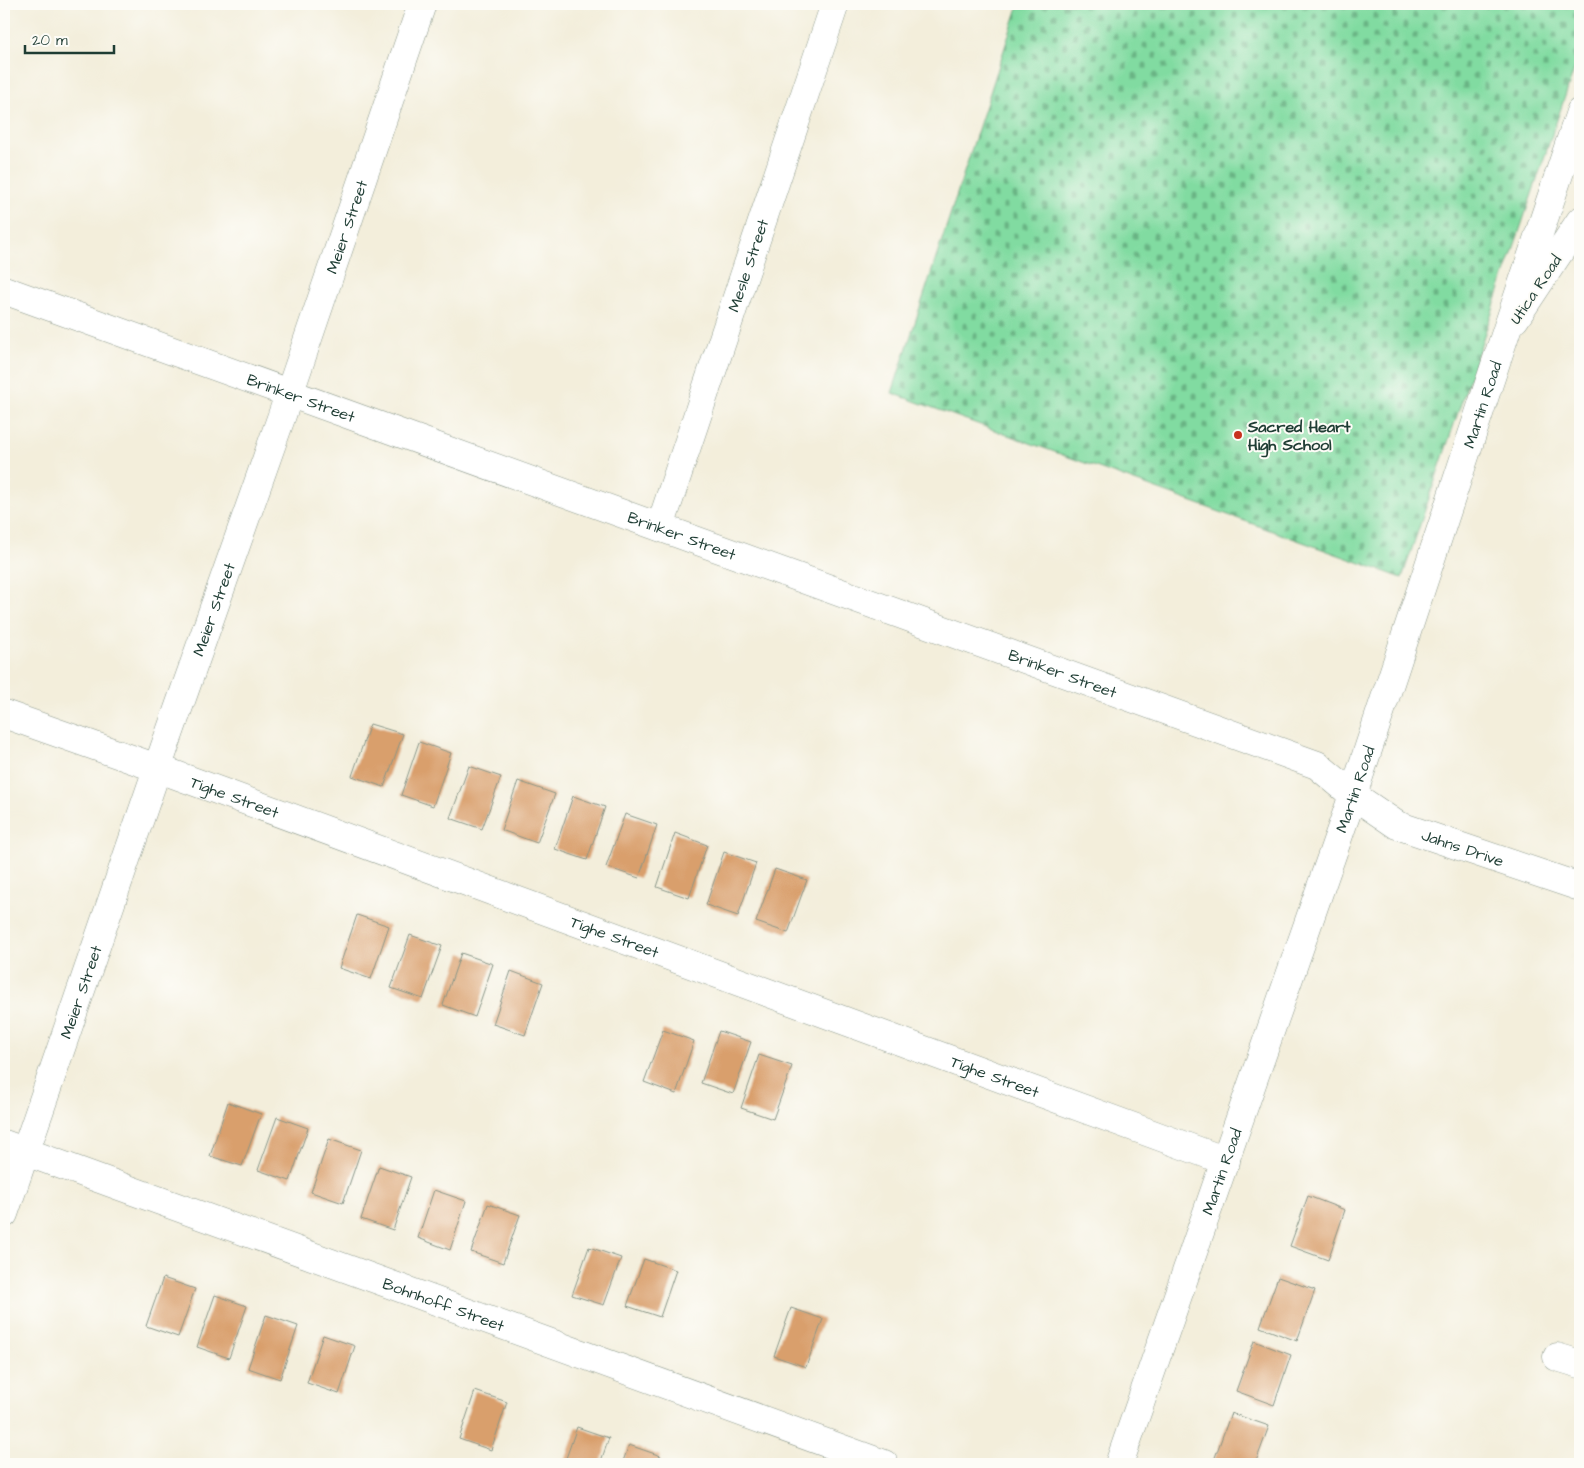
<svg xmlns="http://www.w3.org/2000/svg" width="1584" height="1468" font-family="'Architects Daughter',sans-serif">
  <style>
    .cemetery { fill: url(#cemetery-stones); stroke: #508c6a }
    .building { fill: #d99f6c }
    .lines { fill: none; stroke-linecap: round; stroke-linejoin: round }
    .minor-casing { stroke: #899688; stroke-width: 29 }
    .tertiary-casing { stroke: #899688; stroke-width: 29 }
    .minor { stroke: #fff; stroke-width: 28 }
    .tertiary { stroke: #fff; stroke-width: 28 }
    .poi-dot { fill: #c8321e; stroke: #fdfcf7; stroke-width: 2 }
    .labels { text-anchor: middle; stroke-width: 4; stroke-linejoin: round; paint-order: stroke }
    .street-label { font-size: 16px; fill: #1f3d34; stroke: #fdfcf7 }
    .poi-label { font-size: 16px; font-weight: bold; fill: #1f3d34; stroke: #fdfcf7; text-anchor: start }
  </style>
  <defs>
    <pattern id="cemetery-stones" width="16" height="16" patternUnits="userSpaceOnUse" patternTransform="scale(1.25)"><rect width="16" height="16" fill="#81dba1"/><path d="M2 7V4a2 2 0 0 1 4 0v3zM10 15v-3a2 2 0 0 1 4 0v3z" fill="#69b384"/></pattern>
  </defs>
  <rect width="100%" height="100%" fill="#fdfcf7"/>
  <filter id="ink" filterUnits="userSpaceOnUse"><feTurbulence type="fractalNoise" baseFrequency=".02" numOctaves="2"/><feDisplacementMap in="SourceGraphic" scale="10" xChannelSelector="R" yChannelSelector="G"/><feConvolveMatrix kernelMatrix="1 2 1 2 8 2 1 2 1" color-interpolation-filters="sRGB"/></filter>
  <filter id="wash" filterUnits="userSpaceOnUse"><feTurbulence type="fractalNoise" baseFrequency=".0096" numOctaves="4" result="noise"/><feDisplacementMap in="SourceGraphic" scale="20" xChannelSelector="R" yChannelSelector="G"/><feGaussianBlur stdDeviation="1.12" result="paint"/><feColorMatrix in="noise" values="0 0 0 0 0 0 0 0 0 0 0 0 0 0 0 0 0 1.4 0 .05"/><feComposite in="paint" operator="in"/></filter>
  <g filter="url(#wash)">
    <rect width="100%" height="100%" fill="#f3eedb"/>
    <path class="cemetery" d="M 1019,4 L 1580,4 L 1580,52 L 1402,578 L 892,393 Z"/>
    <g id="blocks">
      <path class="building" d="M 370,724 L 403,734 L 384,787 L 352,776 Z
        M 419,742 L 451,753 L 433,806 L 401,795 Z
        M 469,766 L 501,777 L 482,829 L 450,818 Z
        M 518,781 L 555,794 L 537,843 L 501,830 Z
        M 573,796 L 605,807 L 587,860 L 555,849 Z
        M 625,814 L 657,825 L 639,878 L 606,867 Z
        M 675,833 L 707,845 L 689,898 L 657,887 Z
        M 724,852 L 756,863 L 738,916 L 706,905 Z
        M 775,869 L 807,880 L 788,933 L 756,922 Z
        M 357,915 L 389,926 L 371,979 L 339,968 Z
        M 410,935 L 442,946 L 423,999 L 391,988 Z
        M 461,953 L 493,964 L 475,1017 L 443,1005 Z
        M 511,971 L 543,983 L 525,1035 L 493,1024 Z
        M 663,1030 L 694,1041 L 676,1094 L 644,1082 Z
        M 719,1031 L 751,1042 L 733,1094 L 701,1083 Z
        M 759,1055 L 792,1066 L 773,1119 L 741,1108 Z
        M 228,1102 L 261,1114 L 242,1166 L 210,1156 Z
        M 277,1117 L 308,1128 L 290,1181 L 258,1170 Z
        M 329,1139 L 361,1150 L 343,1203 L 311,1192 Z
        M 379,1166 L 411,1177 L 393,1230 L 361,1219 Z
        M 434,1190 L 466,1201 L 450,1250 L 418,1238 Z
        M 1308,1196 L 1345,1210 L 1328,1260 L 1290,1246 Z
        M 488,1204 L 520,1215 L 503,1263 L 471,1252 Z
        M 589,1247 L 621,1258 L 604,1305 L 572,1295 Z
        M 644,1259 L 676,1270 L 660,1317 L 627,1306 Z
        M 1278,1277 L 1315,1290 L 1297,1341 L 1260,1327 Z
        M 163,1278 L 195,1289 L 178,1337 L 146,1326 Z
        M 215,1295 L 247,1306 L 229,1358 L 197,1347 Z
        M 791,1308 L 823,1319 L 806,1367 L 774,1356 Z
        M 266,1315 L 298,1326 L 280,1379 L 248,1368 Z
        M 323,1335 L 355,1346 L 339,1394 L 307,1383 Z
        M 1254,1341 L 1291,1355 L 1274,1405 L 1236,1391 Z
        M 475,1391 L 507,1402 L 491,1450 L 459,1439 Z
        M 1231,1413 L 1269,1426 L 1255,1464 L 1213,1463 Z
        M 577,1427 L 609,1438 L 600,1464 L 564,1464 Z
        M 629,1445 L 661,1456 L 658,1464 L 622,1464 Z"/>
    </g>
  </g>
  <g filter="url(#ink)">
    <use href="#blocks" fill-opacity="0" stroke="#899688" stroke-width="1"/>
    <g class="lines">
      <defs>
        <g id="minor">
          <path id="s1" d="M 4,290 L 1317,765 L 1353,795 L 1397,825 L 1580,887"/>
          <path d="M 1515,319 L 1580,221"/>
          <path id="s2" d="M 660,527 L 835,4"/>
          <path id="s3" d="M 4,714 L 157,768 L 1226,1161"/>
          <path id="s4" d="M 4,1144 L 884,1464"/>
          <path id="s5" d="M 4,1214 L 165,746 L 281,418 L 422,4"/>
          <path d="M 1557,1357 L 1580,1364"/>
        </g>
        <g id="tertiary">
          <path id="s6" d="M 1119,1464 L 1353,795 L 1506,332 L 1580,112"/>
        </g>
      </defs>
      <use href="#minor" class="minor-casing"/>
      <use href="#tertiary" class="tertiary-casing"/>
      <use href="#minor" class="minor"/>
      <use href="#tertiary" class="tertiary"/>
    </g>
  </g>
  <circle class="poi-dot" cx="1238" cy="435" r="5"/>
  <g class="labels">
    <g class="street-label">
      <text dy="6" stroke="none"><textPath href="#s5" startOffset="1045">Meier Street</textPath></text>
      <text dy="6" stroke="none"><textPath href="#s2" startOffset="276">Mesle Street</textPath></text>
      <text transform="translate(1535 289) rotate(-56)" y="6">Utica Road</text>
      <text dy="6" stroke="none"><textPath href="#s1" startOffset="316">Brinker Street</textPath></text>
      <text dy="6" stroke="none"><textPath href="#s6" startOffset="1120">Martin Road</textPath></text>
      <text dy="6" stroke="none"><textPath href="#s1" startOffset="721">Brinker Street</textPath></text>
      <text dy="6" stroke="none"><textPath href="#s5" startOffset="640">Meier Street</textPath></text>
      <text dy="6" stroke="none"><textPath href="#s1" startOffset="1126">Brinker Street</textPath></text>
      <text dy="6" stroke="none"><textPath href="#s6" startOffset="715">Martin Road</textPath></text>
      <text dy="6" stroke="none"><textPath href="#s3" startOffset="245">Tighe Street</textPath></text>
      <text dy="6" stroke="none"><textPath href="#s1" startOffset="1566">Jahns Drive</textPath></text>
      <text dy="6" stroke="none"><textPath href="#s3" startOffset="650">Tighe Street</textPath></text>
      <text dy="6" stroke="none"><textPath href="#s5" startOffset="235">Meier Street</textPath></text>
      <text dy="6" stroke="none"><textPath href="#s3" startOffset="1055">Tighe Street</textPath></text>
      <text dy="6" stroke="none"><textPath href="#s6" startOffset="310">Martin Road</textPath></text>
      <text dy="6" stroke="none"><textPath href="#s4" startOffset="468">Bohnhoff Street</textPath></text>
    </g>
    <g class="poi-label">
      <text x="1248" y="432">Sacred Heart<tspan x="1248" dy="18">High School</tspan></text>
    </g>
  </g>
  <rect width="1584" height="1468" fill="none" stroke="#fdfcf7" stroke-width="20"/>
  <path d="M25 45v8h89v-8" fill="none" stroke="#1f3d34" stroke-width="2.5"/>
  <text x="32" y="45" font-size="15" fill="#1f3d34" stroke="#fdfcf7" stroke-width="4" paint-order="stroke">20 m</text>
</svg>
